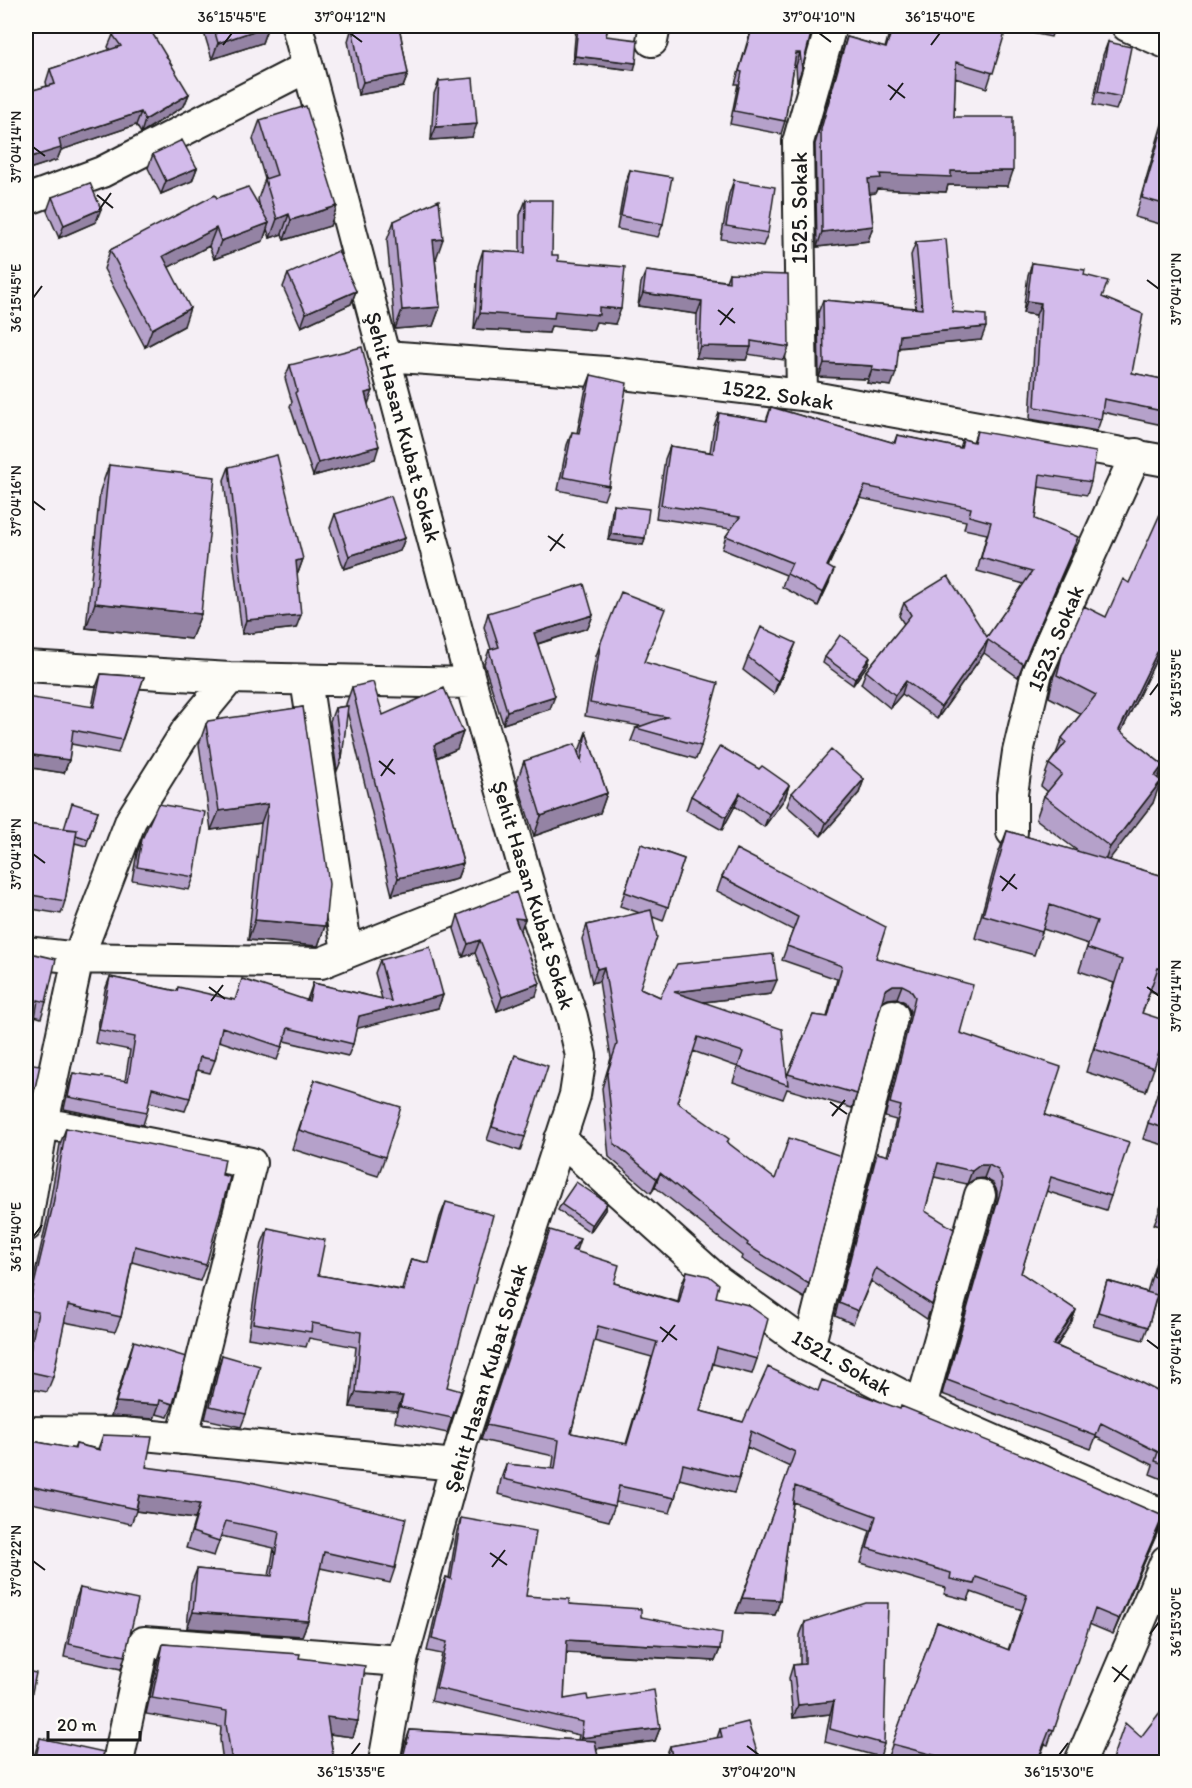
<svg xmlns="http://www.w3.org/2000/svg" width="1192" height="1788" font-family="Itim,sans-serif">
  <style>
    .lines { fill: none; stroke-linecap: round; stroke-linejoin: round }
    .minor-casing { stroke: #1c1c1c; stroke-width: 34 }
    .minor { stroke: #fdfcf7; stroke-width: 30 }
    .wall { fill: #b5a1ca; stroke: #1c1c1c; stroke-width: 1.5; fill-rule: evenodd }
    .shaded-wall { fill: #9483a4; stroke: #1c1c1c; stroke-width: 1.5 }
    .building { fill: #d3bbeb; stroke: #1c1c1c; stroke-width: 1.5; fill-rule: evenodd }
    .ticks { fill: none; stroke: #1c1c1c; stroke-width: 2 }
    .labels { text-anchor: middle; stroke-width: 4.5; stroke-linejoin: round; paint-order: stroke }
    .street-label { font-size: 22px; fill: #1c1c1c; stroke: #fdfcf7 }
    .neatline { fill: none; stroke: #1c1c1c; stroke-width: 2 }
    .ticks-label { font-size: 15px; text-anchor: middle; fill: #1c1c1c }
  </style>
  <rect width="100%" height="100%" fill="#f5eff5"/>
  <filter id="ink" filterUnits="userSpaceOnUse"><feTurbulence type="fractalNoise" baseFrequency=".0167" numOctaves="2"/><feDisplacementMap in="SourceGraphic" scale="12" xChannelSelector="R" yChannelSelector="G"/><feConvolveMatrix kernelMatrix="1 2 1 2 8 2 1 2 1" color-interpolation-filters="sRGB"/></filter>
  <g filter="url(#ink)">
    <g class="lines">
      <defs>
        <path id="minor" d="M 297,26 L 471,683 L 539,921 L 572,1017 L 581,1056 L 575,1095 L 462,1442 L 402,1661 L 384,1762
          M 1127,26 L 1166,43
          M 652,41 L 655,26
          M 26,200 L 102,172 L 307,67
          M 385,356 L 606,372 L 802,395 L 1166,461
          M 802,395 L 798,142 L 831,26
          M 26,666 L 230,678 L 471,683
          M 306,680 L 347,952
          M 1012,832 L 1012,794 L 1018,752 L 1037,672 L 1136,454
          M 26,952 L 78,958 L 321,963 L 527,881
          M 43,1123 L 251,1163 L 182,1439
          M 560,1139 L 718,1281 L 809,1347 L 961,1426 L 1166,1516
          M 26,1226 L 43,1123 L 78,958 L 131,820 L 187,730 L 230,678
          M 809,1347 L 893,1015
          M 921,1406 L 980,1195
          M 26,1432 L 123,1433 L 456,1465
          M 118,1762 L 144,1642 L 402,1661
          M 1080,1762 L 1166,1561"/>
      </defs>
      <use href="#minor" class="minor-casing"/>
      <use href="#minor" class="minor"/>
    </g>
    <path class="wall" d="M 202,26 L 268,26 L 262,43 L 212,59 Z
      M 350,26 L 399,26 L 408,74 L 403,87 L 358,95 L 348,41 L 351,31 Z
      M 576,26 L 608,26 L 606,36 L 634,70 L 573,63 Z
      M 752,26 L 813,26 L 802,69 L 797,82 L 796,66 L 794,66 L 785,121 L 781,134 L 730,124 L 738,84 L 735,84 Z
      M 891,26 L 1055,26 L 1051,37 L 1006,28 L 987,88 L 955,78 L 954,117 L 1008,186 L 948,185 L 946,192 L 877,189 L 875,193 L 870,194 L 873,226 L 868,241 L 817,247 L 815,144 L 842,52 L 847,37 L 885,48 Z
      M 113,35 L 189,94 L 184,106 L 141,133 L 136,125 L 61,150 L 57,160 L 26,170 L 26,92 L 47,86 L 46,82 L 50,69 L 110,50 L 108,47 Z
      M 1108,42 L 1121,97 L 1116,110 L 1093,105 L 1103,55 Z
      M 439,81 L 472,137 L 431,140 L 434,94 Z
      M 1167,107 L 1167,226 L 1135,217 Z
      M 260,120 L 337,206 L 330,226 L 284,240 L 282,234 L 270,238 L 267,229 L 263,241 L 214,259 L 209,246 L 169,267 L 184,326 L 145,347 L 104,269 L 110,250 L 217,198 L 260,208 L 258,199 L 265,179 L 253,139 Z
      M 153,154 L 197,168 L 192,181 L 161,194 L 148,168 Z
      M 630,170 L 663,224 L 658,237 L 617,229 L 625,183 Z
      M 734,180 L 768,233 L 763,246 L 721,239 L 729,194 Z
      M 52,197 L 96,222 L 59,238 L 47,211 Z
      M 526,200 L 552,255 L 615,324 L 596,322 L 593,330 L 551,326 L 549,333 L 474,329 L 478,266 L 483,250 L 520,253 L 520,215 Z
      M 394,221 L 436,259 L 435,259 L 440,307 L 433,326 L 395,329 L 387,240 Z
      M 916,242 L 953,312 L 981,340 L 899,348 L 891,386 L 867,383 L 868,379 L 819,377 L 818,313 L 823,300 L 916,308 L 911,255 Z
      M 1032,263 L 1084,275 L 1102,297 L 1132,373 L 1167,380 L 1167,426 L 1102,412 L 1101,419 L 1097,431 L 1030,419 L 1036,315 L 1023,313 L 1028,275 Z
      M 646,271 L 726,281 L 729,273 L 789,347 L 784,360 L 748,354 L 746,360 L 696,358 L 697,314 L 638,306 L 641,283 Z
      M 288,274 L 356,291 L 351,304 L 301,327 L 283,287 Z
      M 290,365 L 368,404 L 375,459 L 313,476 L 290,406 L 292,402 L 285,378 Z
      M 591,375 L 609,486 L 604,500 L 558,490 L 567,445 L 572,432 L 577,433 L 586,388 Z
      M 771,407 L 894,443 L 897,435 L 960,448 L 963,439 L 973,442 L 977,431 L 1091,482 L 1087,495 L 1039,487 L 1035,519 L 1073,550 L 1018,677 L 984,653 L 937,719 L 902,694 L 890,708 L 861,684 L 866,671 L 904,624 L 899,616 L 904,603 L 987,637 L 1024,584 L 977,571 L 987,534 L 964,529 L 966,521 L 860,498 L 828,567 L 829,583 L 818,606 L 782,587 L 786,575 L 722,549 L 726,536 L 731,529 L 656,518 L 665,459 L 670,446 L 710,452 L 714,426 L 719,413 L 766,421 Z
      M 109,465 L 201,614 L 191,639 L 86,628 L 100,491 Z
      M 229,467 L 303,559 L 298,573 L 297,573 L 296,628 L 242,634 L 224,480 Z
      M 614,505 L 645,538 L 643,545 L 608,540 L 612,511 Z
      M 335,514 L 405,538 L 400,551 L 344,569 L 330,528 Z
      M 1167,514 L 1167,637 L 1121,732 L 1163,765 L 1158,779 L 1153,803 L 1108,860 L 1167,877 L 1167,996 L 1150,991 L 1142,1013 L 1154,1068 L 1146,1091 L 1086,1072 L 1114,983 L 1079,971 L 1088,944 L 1043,929 L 1034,955 L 975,938 L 998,854 L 1007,831 L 1079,852 L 1036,819 L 1044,796 L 1048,792 L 1041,786 L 1049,764 L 1056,754 L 1062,738 L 1081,714 L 1049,697 L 1053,678 L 1062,655 L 1106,617 L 1129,583 Z
      M 488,613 L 593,615 L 588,628 L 538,644 L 550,709 L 503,724 L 484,664 L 489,650 L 491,649 L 484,627 Z
      M 601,642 L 644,662 L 701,746 L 696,759 L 631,741 L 636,728 L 640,726 L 585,716 L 596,656 Z
      M 791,656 L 774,694 L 743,670 L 748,657 Z
      M 825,657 L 868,664 L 853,685 L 823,663 Z
      M 101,674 L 144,677 L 118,753 L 71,744 L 69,760 L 64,773 L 26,767 L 92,707 L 96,687 Z
      M 352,687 L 383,715 L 463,732 L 457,749 L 437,758 L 463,863 L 457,879 L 392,895 L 347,711 L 342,758 L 337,771 L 330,721 L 335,708 L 346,706 L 346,704 Z
      M 303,707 L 325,926 L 318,946 L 248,940 L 261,823 L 211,830 L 199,744 L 206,724 Z
      M 586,732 L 607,793 L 600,813 L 534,836 L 517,781 L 524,761 L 578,754 Z
      M 864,779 L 859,793 L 821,836 L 787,806 L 792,793 Z
      M 789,785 L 785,798 L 764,827 L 735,806 L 722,830 L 686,810 L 691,796 Z
      M 98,811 L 86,846 L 75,843 L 65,901 L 61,914 L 26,908 L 26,824 L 64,829 Z
      M 142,839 L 194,877 L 189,890 L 132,880 L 137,853 Z
      M 641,844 L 684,859 L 663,921 L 653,917 L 640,988 L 660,997 L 771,994 L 703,1002 L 787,1076 L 813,1015 L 827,1017 L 837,979 L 782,960 L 793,930 L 717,891 L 722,877 L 876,958 L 960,1033 L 1045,1115 L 1111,1196 L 1106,1210 L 1046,1191 L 1021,1273 L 1076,1310 L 1071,1323 L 1057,1346 L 1167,1396 L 1167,1481 L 1150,1474 L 1153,1465 L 1096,1437 L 1091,1449 L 942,1394 L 997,1200 L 997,1191 L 993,1183 L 984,1178 L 975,1179 L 967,1184 L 934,1177 L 925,1211 L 932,1305 L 927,1319 L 871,1281 L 853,1324 L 835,1316 L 872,1167 L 877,1153 L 887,1156 L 896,1120 L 885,1117 L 910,1011 L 905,1002 L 897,998 L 888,999 L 882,1002 L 857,1094 L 852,1108 L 787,1089 L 783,1099 L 733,1082 L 738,1067 L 693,1051 L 677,1102 L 728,1142 L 809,1284 L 804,1298 L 741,1259 L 742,1256 L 655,1187 L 651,1193 L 609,1157 L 602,1088 L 611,1058 L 599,981 L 592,983 L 582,939 L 587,925 L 640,913 L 620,906 Z
      M 458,915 L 525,919 L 520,930 L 536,996 L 497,1011 L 475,953 L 463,957 L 454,929 Z
      M 26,952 L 46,1002 L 41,1018 L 35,1016 L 27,1063 L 35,1088 L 30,1103 L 26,1102 Z
      M 380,960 L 443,995 L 438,1008 L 356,1028 L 353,1044 L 348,1056 L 284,1041 L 277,1060 L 219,1041 L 215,1060 L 210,1073 L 197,1070 L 190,1098 L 185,1111 L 149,1102 L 147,1112 L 143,1125 L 64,1109 L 69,1086 L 73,1073 L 125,1081 L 130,1050 L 95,1043 L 105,990 L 110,977 L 177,991 L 235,1000 L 307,1000 L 313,983 L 382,999 L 375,973 Z
      M 515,1055 L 525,1137 L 520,1151 L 487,1140 Z
      M 1167,1063 L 1167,1146 L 1143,1139 Z
      M 315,1080 L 385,1157 L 378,1176 L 292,1149 Z
      M 66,1128 L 206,1265 L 200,1281 L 132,1262 L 121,1317 L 115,1332 L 64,1322 L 53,1377 L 47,1392 L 26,1388 L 26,1360 L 32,1328 L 26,1327 L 26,1311 L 47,1220 L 60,1144 Z
      M 1167,1192 L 1167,1299 L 1157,1296 L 1148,1327 L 1143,1340 L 1093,1326 L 1107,1281 L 1147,1292 L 1166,1229 L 1154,1224 Z
      M 446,1202 L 447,1387 L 452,1418 L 447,1433 L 395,1422 L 397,1411 L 350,1407 L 356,1347 L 309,1338 L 306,1347 L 248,1338 L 262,1243 L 268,1228 L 318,1275 L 402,1290 L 406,1274 L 411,1259 L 428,1263 L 440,1217 Z
      M 561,1204 L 605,1210 L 590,1232 L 558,1210 Z
      M 550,1230 L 614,1283 L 678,1302 L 681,1286 L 687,1271 L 716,1297 L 757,1359 L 752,1374 L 713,1364 L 700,1411 L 743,1422 L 818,1391 L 1158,1531 L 1113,1634 L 1089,1624 L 1048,1745 L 1045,1744 L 1038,1762 L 900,1762 L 887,1759 L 937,1622 L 1008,1650 L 1022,1610 L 971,1592 L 968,1600 L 944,1594 L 946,1588 L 861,1563 L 870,1531 L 793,1502 L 780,1600 L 775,1615 L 736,1613 L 790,1467 L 747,1447 L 739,1478 L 734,1493 L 679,1479 L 675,1498 L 670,1513 L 616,1502 L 609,1521 L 498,1494 L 501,1479 L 506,1464 L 552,1469 L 554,1456 L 481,1440 ZM 594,1341 L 652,1357 L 626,1444 L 571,1433 Z
      M 134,1341 L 173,1404 L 168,1417 L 156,1414 L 154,1419 L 111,1416 L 129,1355 Z
      M 222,1355 L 246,1414 L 241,1427 L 205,1419 L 217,1369 Z
      M 103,1435 L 146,1467 L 395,1568 L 390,1583 L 320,1568 L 308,1621 L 302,1636 L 187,1628 L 191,1584 L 197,1569 L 269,1576 L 274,1548 L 221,1536 L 214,1556 L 186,1548 L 195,1519 L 136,1511 L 131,1524 L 26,1502 L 26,1440 L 74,1449 L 76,1444 L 98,1449 Z
      M 461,1518 L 526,1596 L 641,1617 L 720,1649 L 715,1661 L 566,1653 L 564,1699 L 588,1700 L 660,1728 L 655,1741 L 596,1749 L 599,1762 L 400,1762 L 405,1743 L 410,1730 L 578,1740 L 579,1735 L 431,1701 L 442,1654 L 427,1651 L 441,1590 L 446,1577 L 449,1578 L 457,1531 Z
      M 80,1588 L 125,1656 L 121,1669 L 64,1657 L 75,1601 Z
      M 805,1622 L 884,1744 L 880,1757 L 825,1742 L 830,1714 L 793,1718 L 789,1678 L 793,1665 L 800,1664 L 800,1635 Z
      M 1167,1626 L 1167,1644 L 1161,1641 Z
      M 163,1644 L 299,1658 L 358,1721 L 353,1737 L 330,1734 L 334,1762 L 223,1762 L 220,1740 L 221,1727 L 146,1714 L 158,1660 Z
      M 26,1671 L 31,1697 L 27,1711 L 26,1710 Z
      M 1167,1687 L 1167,1762 L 1166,1704 L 1161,1701 Z
      M 720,1729 L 760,1762 L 666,1762 L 665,1759 L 670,1746 L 717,1738 Z
      M 40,1738 L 101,1762 L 33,1762 L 35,1753 Z"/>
    <path class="shaded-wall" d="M 268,26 L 262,43 L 212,59 L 218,43 Z
      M 796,53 L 800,53 L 796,66 L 791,66 Z
      M 575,56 L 636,63 L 634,70 L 573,63 Z
      M 408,74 L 403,87 L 358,95 L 363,82 Z
      M 189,94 L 184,106 L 141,133 L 145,120 Z
      M 141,112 L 136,125 L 61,150 L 57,160 L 26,170 L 31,157 L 59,139 Z
      M 477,124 L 472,137 L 431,140 L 436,127 Z
      M 197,168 L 192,181 L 161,194 L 166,181 Z
      M 951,171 L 1013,171 L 1008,186 L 948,185 L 946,192 L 877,189 L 875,193 L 863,194 L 868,179 L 880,174 Z
      M 337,206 L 330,226 L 284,240 L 291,220 Z
      M 101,209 L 96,222 L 59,238 L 64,225 Z
      M 289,214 L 282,234 L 270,238 L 277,219 Z
      M 269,223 L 263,241 L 214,259 L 221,241 Z
      M 873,226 L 868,241 L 817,247 L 822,232 Z
      M 216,228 L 209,246 L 156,274 L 163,256 Z
      M 443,239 L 436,259 L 426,260 L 433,240 Z
      M 356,291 L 351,304 L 301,327 L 306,313 Z
      M 643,293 L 702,301 L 697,314 L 638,306 Z
      M 1027,301 L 1041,303 L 1036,315 L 1023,313 Z
      M 440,307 L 433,326 L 395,329 L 402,310 Z
      M 599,307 L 621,309 L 615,324 L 596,322 L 593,330 L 551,326 L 549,333 L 474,329 L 480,313 L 555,311 Z
      M 190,308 L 184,326 L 145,347 L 152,329 Z
      M 986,327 L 981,340 L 895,348 L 900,335 Z
      M 700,346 L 751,347 L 746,360 L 696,358 Z
      M 824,363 L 873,366 L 868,379 L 819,377 Z
      M 872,370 L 896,373 L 891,386 L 867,383 Z
      M 373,391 L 368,404 L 365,393 Z
      M 379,446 L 375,459 L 313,476 L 318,463 Z
      M 865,486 L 860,498 L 822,579 L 827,566 Z
      M 611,534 L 645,538 L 643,545 L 608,540 Z
      M 1078,537 L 1073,550 L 1018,677 L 1023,664 Z
      M 405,538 L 400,551 L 344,569 L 349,556 Z
      M 303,559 L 298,573 L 291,575 L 296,561 Z
      M 834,570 L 829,583 L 818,606 L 823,593 Z
      M 95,603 L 201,614 L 191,639 L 86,628 Z
      M 301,615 L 296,628 L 242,634 L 246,620 Z
      M 593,615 L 588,628 L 530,646 L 534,633 Z
      M 1167,632 L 1167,637 L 1111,753 L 1119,730 Z
      M 988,640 L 984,653 L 937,719 L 941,707 Z
      M 796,643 L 791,656 L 774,694 L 778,681 Z
      M 870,657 L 868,664 L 853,685 L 855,679 Z
      M 906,681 L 902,694 L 890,708 L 895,695 Z
      M 555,696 L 550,709 L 503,724 L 507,711 Z
      M 463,732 L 457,749 L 428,761 L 434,745 Z
      M 26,754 L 69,760 L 64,773 L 26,767 Z
      M 1163,765 L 1155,787 L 1155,776 Z
      M 864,779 L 859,793 L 821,836 L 826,823 Z
      M 1161,781 L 1153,803 L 1102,869 L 1110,847 Z
      M 789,785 L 785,798 L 764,827 L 769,814 Z
      M 607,793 L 600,813 L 534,836 L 541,816 Z
      M 740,793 L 735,806 L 722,830 L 726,817 Z
      M 268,804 L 261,823 L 211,830 L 219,811 Z
      M 463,863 L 457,879 L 392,895 L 398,878 Z
      M 515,918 L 525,919 L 520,932 Z
      M 255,920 L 325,926 L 318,946 L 248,940 Z
      M 480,940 L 475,953 L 463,957 L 468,944 Z
      M 604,967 L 599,981 L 592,983 L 597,969 Z
      M 777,980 L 771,994 L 669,1006 L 674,992 Z
      M 540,983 L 536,996 L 497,1011 L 502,997 Z
      M 893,985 L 902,985 L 897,998 L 888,999 L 880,1003 L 885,990 Z
      M 443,995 L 438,1008 L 355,1029 L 359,1016 Z
      M 980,1165 L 989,1165 L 984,1178 L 975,1179 L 967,1184 L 972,1171 Z
      M 660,1173 L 655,1187 L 651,1193 L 657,1179 Z
      M 607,1203 L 605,1210 L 590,1232 L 592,1225 Z
      M 580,1239 L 575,1254 L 572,1250 Z
      M 1076,1310 L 1071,1323 L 1048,1359 L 1053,1345 Z
      M 356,1392 L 403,1396 L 397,1411 L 350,1407 Z
      M 116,1402 L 159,1405 L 154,1419 L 111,1416 Z
      M 139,1495 L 200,1504 L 195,1519 L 136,1511 Z
      M 1163,1516 L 1158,1531 L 1113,1634 L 1119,1619 Z
      M 742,1598 L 780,1600 L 775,1615 L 736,1613 Z
      M 193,1612 L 308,1621 L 302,1636 L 187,1628 Z
      M 567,1640 L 720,1649 L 715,1661 L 562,1652 Z
      M 834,1701 L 830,1714 L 793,1718 L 798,1705 Z
      M 327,1717 L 358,1721 L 353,1737 L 322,1733 Z
      M 660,1728 L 655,1741 L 576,1751 L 581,1738 Z"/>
    <path class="building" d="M 126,26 L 148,26 L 189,94 L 145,120 L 141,112 L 59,139 L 61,148 L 31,157 L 27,144 L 26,144 L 26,92 L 55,84 L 50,69 L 121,46 L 113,35 Z
      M 213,26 L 268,26 L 218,43 Z
      M 358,26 L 399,26 L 408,74 L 363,82 L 352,28 L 358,27 Z
      M 578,26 L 608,26 L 606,36 L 638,40 L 636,63 L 575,56 Z
      M 753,26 L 813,26 L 802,69 L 800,53 L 796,53 L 785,121 L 734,111 L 742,72 L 739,71 Z
      M 893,26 L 1007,26 L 993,73 L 956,62 L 954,117 L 1013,117 L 1013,171 L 951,171 L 951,177 L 880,174 L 881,178 L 868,179 L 873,226 L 822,232 L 821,129 L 847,37 L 886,48 Z
      M 1108,42 L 1131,47 L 1121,97 L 1098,92 Z
      M 473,78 L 477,124 L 436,127 L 439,81 Z
      M 306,106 L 337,206 L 291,220 L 289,214 L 277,219 L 265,179 L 277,175 L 260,120 Z
      M 1167,112 L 1167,205 L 1142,198 Z
      M 182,140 L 197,168 L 166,181 L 153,154 Z
      M 630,170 L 672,177 L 663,224 L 621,216 Z
      M 734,180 L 775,187 L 768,233 L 726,226 Z
      M 90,183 L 101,209 L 64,225 L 52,197 Z
      M 248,187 L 269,223 L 221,241 L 216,228 L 163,256 L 190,308 L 152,329 L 110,250 L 215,195 L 217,198 Z
      M 439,200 L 443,239 L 433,240 L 440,307 L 402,310 L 394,221 Z
      M 526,200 L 553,200 L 552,255 L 558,255 L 558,261 L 625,267 L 621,309 L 599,307 L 599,315 L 555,311 L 554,318 L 480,313 L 483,250 L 525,253 Z
      M 946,239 L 953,312 L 986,315 L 986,327 L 900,335 L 896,373 L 872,370 L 873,366 L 824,363 L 823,300 L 922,309 L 916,242 Z
      M 338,251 L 356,291 L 306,313 L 288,274 Z
      M 1032,263 L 1085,270 L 1084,275 L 1108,281 L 1102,297 L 1143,314 L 1132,373 L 1167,380 L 1167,412 L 1104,399 L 1101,419 L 1035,407 L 1041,303 L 1027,301 Z
      M 646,271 L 729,282 L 729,273 L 788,275 L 789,347 L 751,341 L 751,347 L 700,346 L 702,301 L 643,293 Z
      M 362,347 L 373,391 L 365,393 L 379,446 L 318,463 L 295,393 L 297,391 L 290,365 Z
      M 591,375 L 627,383 L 609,486 L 563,477 L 572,432 L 579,433 Z
      M 771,407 L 895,443 L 897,435 L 961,448 L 963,439 L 974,442 L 977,431 L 1096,452 L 1091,482 L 1040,474 L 1035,519 L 1078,537 L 1023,664 L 988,640 L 941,707 L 906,681 L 895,695 L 866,671 L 911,615 L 904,603 L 948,576 L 987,637 L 1032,572 L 981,558 L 991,522 L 969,516 L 971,508 L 865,486 L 827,566 L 834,570 L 823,593 L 787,574 L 792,563 L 726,536 L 740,517 L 661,505 L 670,446 L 713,453 L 719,413 L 767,421 Z
      M 277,455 L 303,559 L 296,561 L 301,615 L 246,620 L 229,467 Z
      M 109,465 L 215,477 L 201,614 L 95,603 Z
      M 391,496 L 405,538 L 349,556 L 335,514 Z
      M 614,505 L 649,509 L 645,538 L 611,534 Z
      M 1161,512 L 1167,514 L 1167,632 L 1119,730 L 1163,765 L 1155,776 L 1161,781 L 1110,847 L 1044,796 L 1062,774 L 1049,764 L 1066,742 L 1062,738 L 1096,695 L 1057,675 L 1062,655 L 1084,606 L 1106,617 L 1123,579 L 1129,583 Z
      M 584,584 L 593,615 L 534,633 L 555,696 L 507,711 L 489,650 L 499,647 L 488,613 Z
      M 621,592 L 665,609 L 644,662 L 718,683 L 701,746 L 636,728 L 667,717 L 590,703 L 601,642 Z
      M 761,627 L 796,643 L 778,681 L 748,657 Z
      M 840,635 L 870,657 L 855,679 L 825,657 Z
      M 101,674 L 144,677 L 122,740 L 73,730 L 69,760 L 26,754 L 26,697 L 94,707 Z
      M 373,682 L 383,715 L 444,688 L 463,732 L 434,745 L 463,863 L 398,878 L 352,687 Z
      M 348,706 L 342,758 L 335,708 Z
      M 303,707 L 329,884 L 325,926 L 255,920 L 268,804 L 219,811 L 206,724 L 208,721 Z
      M 586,732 L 607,793 L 541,816 L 524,761 L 575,744 L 581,761 Z
      M 720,746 L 759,769 L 762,766 L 789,785 L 769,814 L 740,793 L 726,817 L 691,796 Z
      M 831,750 L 864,779 L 826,823 L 792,793 Z
      M 72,803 L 98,811 L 88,839 L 76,835 L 77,830 L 64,829 Z
      M 158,804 L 205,812 L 194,877 L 137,867 L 142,839 Z
      M 26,824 L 77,830 L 65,901 L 26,894 Z
      M 1007,831 L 1167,877 L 1167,970 L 1158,968 L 1142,1013 L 1167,1021 L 1167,1029 L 1154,1068 L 1094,1049 L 1122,960 L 1087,948 L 1097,921 L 1050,905 L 1042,932 L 983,915 Z
      M 641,844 L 684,859 L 668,907 L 625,892 Z
      M 736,849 L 886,927 L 876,958 L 973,985 L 960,1033 L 1061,1067 L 1045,1115 L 1129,1142 L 1111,1196 L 1051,1177 L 1021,1273 L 1076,1310 L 1053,1345 L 1120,1372 L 1167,1396 L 1167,1465 L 1155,1461 L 1158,1452 L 1101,1423 L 1096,1436 L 947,1380 L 1002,1186 L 1002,1178 L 998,1170 L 989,1165 L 980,1165 L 972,1171 L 938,1163 L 925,1211 L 954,1229 L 932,1305 L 876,1268 L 858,1311 L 839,1303 L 877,1153 L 889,1156 L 901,1106 L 890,1103 L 915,997 L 910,989 L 902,985 L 893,985 L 885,990 L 857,1094 L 788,1074 L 813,1015 L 828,1017 L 842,966 L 787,946 L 798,917 L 722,877 Z
      M 516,892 L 525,919 L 515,918 L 540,983 L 502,997 L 480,940 L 468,944 L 458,915 Z
      M 651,910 L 657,937 L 640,988 L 660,997 L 677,964 L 773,954 L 777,980 L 674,992 L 782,1029 L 788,1085 L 738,1067 L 743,1052 L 698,1037 L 677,1102 L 729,1139 L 727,1142 L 775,1179 L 789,1138 L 841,1156 L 809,1284 L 747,1245 L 748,1243 L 660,1173 L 657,1179 L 614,1143 L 607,1074 L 617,1044 L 604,967 L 597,969 L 587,925 Z
      M 430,947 L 443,995 L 359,1016 L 353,1044 L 288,1028 L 282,1047 L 222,1027 L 215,1060 L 200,1057 L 190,1098 L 152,1088 L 147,1112 L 68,1097 L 73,1073 L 128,1081 L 135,1037 L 99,1030 L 110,977 L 177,991 L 178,987 L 235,1000 L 242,979 L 309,1001 L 313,983 L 391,1001 L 380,960 Z
      M 26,952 L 56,959 L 46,1002 L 38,1000 L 27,1063 L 40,1065 L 35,1088 L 26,1086 Z
      M 515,1055 L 548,1066 L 525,1137 L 492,1127 Z
      M 1167,1063 L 1167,1129 L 1148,1123 Z
      M 315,1080 L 401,1107 L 385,1157 L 299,1130 Z
      M 66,1128 L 225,1159 L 222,1175 L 230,1177 L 206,1265 L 135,1246 L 121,1317 L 68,1305 L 53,1377 L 26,1371 L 38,1312 L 28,1310 L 53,1205 Z
      M 576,1182 L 607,1203 L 592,1225 L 561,1204 Z
      M 1167,1192 L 1167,1211 L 1160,1208 Z
      M 446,1202 L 493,1215 L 447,1387 L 461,1391 L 452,1418 L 400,1407 L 403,1396 L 356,1392 L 361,1332 L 312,1323 L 311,1332 L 253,1323 L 268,1228 L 325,1240 L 318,1275 L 404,1291 L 411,1259 L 429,1263 Z
      M 550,1230 L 580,1239 L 572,1250 L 619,1265 L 614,1283 L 679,1303 L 687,1271 L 709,1276 L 719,1284 L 716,1297 L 748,1305 L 768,1319 L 757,1359 L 717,1348 L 700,1411 L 743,1422 L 768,1367 L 818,1391 L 822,1380 L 900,1409 L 901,1406 L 1030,1458 L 1163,1516 L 1119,1619 L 1095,1609 L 1054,1730 L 1050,1729 L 1037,1762 L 960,1762 L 892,1744 L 937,1622 L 1009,1650 L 1027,1595 L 976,1577 L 974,1584 L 950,1579 L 951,1573 L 867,1548 L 876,1516 L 795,1486 L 780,1600 L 742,1598 L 795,1452 L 751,1431 L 739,1478 L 683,1464 L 675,1498 L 619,1486 L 615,1506 L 504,1479 L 506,1464 L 555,1469 L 559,1440 L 486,1425 ZM 598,1326 L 657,1342 L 627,1444 L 571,1433 Z
      M 1167,1231 L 1167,1281 L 1153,1276 Z
      M 1107,1281 L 1157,1295 L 1148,1327 L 1098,1312 Z
      M 134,1341 L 186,1357 L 173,1404 L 160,1400 L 159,1405 L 116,1402 Z
      M 222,1355 L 260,1366 L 246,1414 L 210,1406 Z
      M 103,1435 L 152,1437 L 146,1467 L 242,1480 L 406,1518 L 395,1568 L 324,1552 L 308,1621 L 193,1612 L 197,1569 L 272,1576 L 279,1532 L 226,1521 L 219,1541 L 192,1532 L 200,1504 L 139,1495 L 136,1509 L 29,1486 L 26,1500 L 26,1440 L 75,1449 L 76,1444 L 100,1450 Z
      M 461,1518 L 536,1531 L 526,1596 L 569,1599 L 569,1604 L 641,1609 L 641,1617 L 722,1633 L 720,1649 L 567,1640 L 564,1699 L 587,1695 L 588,1700 L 654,1690 L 660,1728 L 581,1738 L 583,1722 L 436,1688 L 447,1642 L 432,1638 L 446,1577 L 451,1579 Z
      M 80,1588 L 138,1600 L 125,1656 L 69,1644 Z
      M 866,1603 L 888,1603 L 884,1744 L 830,1729 L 834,1701 L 798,1705 L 793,1665 L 805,1664 L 805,1622 Z
      M 163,1644 L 300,1654 L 299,1658 L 365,1666 L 358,1721 L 327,1717 L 334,1762 L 232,1762 L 226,1724 L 227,1711 L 152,1698 Z
      M 26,1671 L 36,1673 L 31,1697 L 26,1696 Z
      M 1167,1703 L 1167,1762 L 1111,1762 L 1125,1723 L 1141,1737 Z
      M 748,1722 L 760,1762 L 673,1762 L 670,1746 L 722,1737 L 720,1729 Z
      M 410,1730 L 595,1741 L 599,1762 L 403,1762 L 403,1757 Z
      M 40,1738 L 104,1752 L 101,1762 L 35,1762 Z"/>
  </g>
  <path class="ticks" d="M 350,33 L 362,42M 819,33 L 831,42M 223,45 L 232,33M 931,45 L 940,33M 888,85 L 905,98M 890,100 L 903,83M 33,147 L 45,156M 97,195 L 113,208M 99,210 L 111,193M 1147,280 L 1159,289M 33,298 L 42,286M 718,310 L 735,323M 720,325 L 733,308M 33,501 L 45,510M 548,536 L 565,548M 550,551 L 563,534M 1150,695 L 1159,683M 379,761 L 395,774M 381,776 L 393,759M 33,854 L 45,863M 1000,876 L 1017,889M 1002,891 L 1015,874M 209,987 L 225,999M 1147,987 L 1159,996M 211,1001 L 223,985M 830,1102 L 847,1114M 832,1116 L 845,1100M 33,1237 L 42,1225M 660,1327 L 677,1340M 1147,1340 L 1159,1349M 662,1342 L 675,1325M 490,1553 L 507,1565M 33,1561 L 45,1570M 492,1567 L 505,1550M 1150,1634 L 1159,1622M 1112,1667 L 1129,1680M 1114,1682 L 1127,1665M 747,1746 L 759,1755M 351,1755 L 360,1743M 1059,1755 L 1068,1743"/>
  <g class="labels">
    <g class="street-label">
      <text transform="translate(799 208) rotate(-90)" y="8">1525. Sokak</text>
      <text transform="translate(778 394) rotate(8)" y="8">1522. Sokak</text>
      <text transform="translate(404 427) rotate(75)" y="8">Şehit Hasan Kubat Sokak</text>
      <text transform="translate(1055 638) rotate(-67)" y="8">1523. Sokak</text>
      <text transform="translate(534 895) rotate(73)" y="8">Şehit Hasan Kubat Sokak</text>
      <text transform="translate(842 1362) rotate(30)" y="8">1521. Sokak</text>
      <text transform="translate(485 1378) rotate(-73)" y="8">Şehit Hasan Kubat Sokak</text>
    </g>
  </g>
  <rect width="1192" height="1788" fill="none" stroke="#fdfcf7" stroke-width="66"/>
  <path d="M48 1731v9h92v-9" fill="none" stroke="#1c1c1c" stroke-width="3"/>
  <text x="57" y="1731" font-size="18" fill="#1c1c1c" stroke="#fdfcf7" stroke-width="4.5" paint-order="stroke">20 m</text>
  <rect x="33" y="33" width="1126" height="1722" class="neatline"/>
  <g class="ticks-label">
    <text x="232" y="22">36°15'45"E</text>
    <text x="350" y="22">37°04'12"N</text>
    <text x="819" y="22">37°04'10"N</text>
    <text x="940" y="22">36°15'40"E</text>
    <text transform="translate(16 147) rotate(-90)" y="5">37°04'14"N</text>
    <text transform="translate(1176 289) rotate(-90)" y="5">37°04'10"N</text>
    <text transform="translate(16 298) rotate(-90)" y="5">36°15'45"E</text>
    <text transform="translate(16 501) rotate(-90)" y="5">37°04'16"N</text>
    <text transform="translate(1176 683) rotate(-90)" y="5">36°15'35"E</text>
    <text transform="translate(16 854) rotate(-90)" y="5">37°04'18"N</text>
    <text transform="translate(1176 996) rotate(-90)" y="5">37°04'14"N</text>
    <text transform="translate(16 1237) rotate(-90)" y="5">36°15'40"E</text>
    <text transform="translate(1176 1349) rotate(-90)" y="5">37°04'16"N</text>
    <text transform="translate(16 1561) rotate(-90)" y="5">37°04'22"N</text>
    <text transform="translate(1176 1622) rotate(-90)" y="5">36°15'30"E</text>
    <text x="351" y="1777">36°15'35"E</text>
    <text x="759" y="1777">37°04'20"N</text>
    <text x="1059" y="1777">36°15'30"E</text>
  </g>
</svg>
